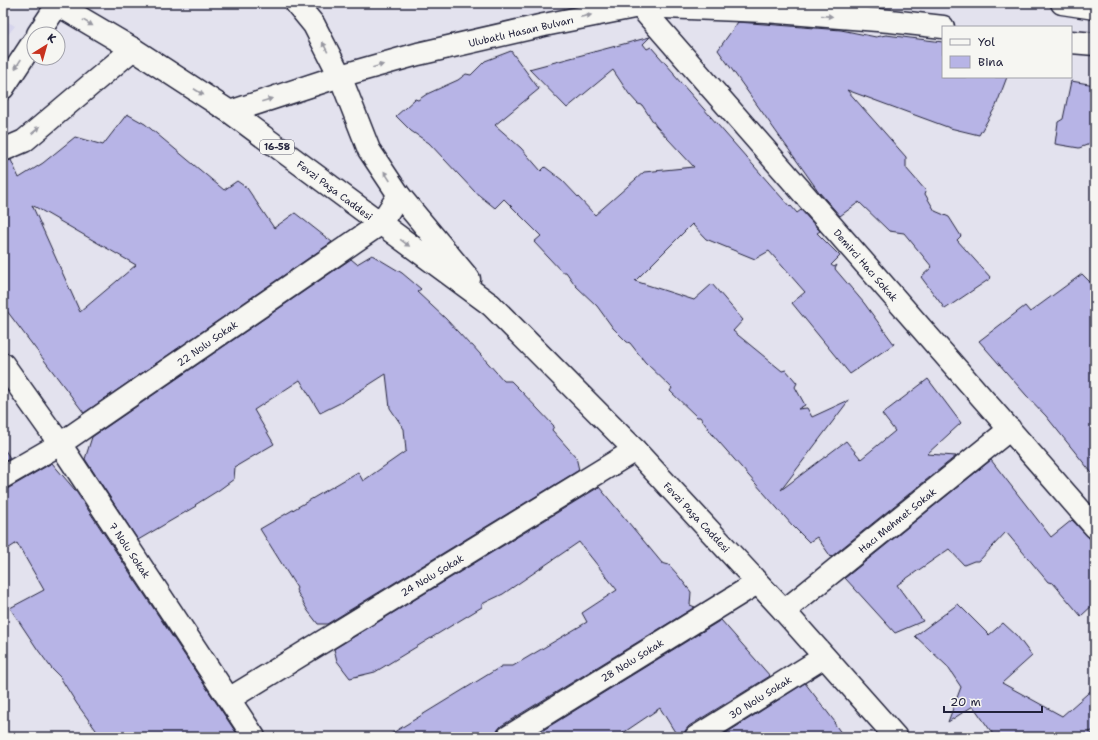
<svg xmlns="http://www.w3.org/2000/svg" width="1098" height="740" font-family="'Shantell Sans',sans-serif">
  <style>
    .built { fill: #d6d4ec }
    .building { fill: #b7b4e6; stroke: #22223b; fill-rule: evenodd }
    .lines { fill: none; stroke-linecap: round; stroke-linejoin: round }
    .minor-casing { stroke: #22223b; stroke-width: 25 }
    .tertiary-casing { stroke: #22223b; stroke-width: 25 }
    .secondary-casing { stroke: #22223b; stroke-width: 25 }
    .primary-casing { stroke: #22223b; stroke-width: 25 }
    .minor { stroke: #f6f6f2; stroke-width: 22 }
    .tertiary { stroke: #f6f6f2; stroke-width: 22 }
    .secondary { stroke: #f6f6f2; stroke-width: 22 }
    .primary { stroke: #f6f6f2; stroke-width: 22 }
    .oneway { fill: #9797a0 }
    .labels { text-anchor: middle; stroke-width: 3.5; stroke-linejoin: round; paint-order: stroke }
    .shield { fill: #f6f6f2; stroke: #626272; stroke-width: 1 }
    .shield-label { font-size: 9px; font-weight: bold; fill: #22223b }
    .street-label { font-size: 10px; fill: #22223b; stroke: #f6f6f2 }
  </style>
  <rect width="100%" height="100%" fill="#e3e2ee"/>
  <filter id="ink" filterUnits="userSpaceOnUse"><feTurbulence type="fractalNoise" baseFrequency=".025" numOctaves="2"/><feDisplacementMap in="SourceGraphic" scale="8" xChannelSelector="R" yChannelSelector="G"/><feConvolveMatrix kernelMatrix="1 2 1 2 8 2 1 2 1" color-interpolation-filters="sRGB"/></filter>
  <g filter="url(#ink)">
    <path class="built" d="M 3,19 L 15,26 L 3,41 Z"/>
    <path class="building" d="M 738,22 L 841,30 L 876,37 L 886,35 L 943,42 L 943,77 L 1007,77 L 996,106 L 979,135 L 950,128 L 847,90 L 906,157 L 906,168 L 926,191 L 925,194 L 935,211 L 949,217 L 961,236 L 957,240 L 991,278 L 945,309 L 921,277 L 932,267 L 904,233 L 889,231 L 859,202 L 840,216 L 819,192 L 718,50 Z
      M 650,37 L 643,44 L 647,49 L 651,47 L 658,55 L 674,73 L 674,75 L 790,207 L 791,206 L 797,213 L 801,210 L 820,231 L 817,233 L 840,256 L 831,265 L 834,267 L 837,265 L 835,269 L 864,303 L 894,344 L 850,374 L 792,303 L 805,292 L 769,251 L 755,259 L 706,239 L 692,224 L 635,281 L 694,300 L 712,284 L 743,320 L 733,331 L 782,371 L 786,370 L 797,383 L 795,387 L 805,405 L 798,409 L 807,408 L 812,417 L 849,400 L 781,490 L 846,441 L 861,459 L 895,431 L 882,414 L 928,379 L 961,423 L 927,454 L 956,456 L 831,557 L 817,537 L 809,542 L 792,525 L 712,434 L 700,417 L 697,417 L 670,391 L 672,388 L 645,362 L 630,343 L 627,342 L 613,328 L 597,306 L 576,286 L 566,272 L 562,272 L 534,242 L 541,236 L 504,199 L 495,208 L 475,192 L 429,143 L 411,131 L 396,116 L 415,99 L 418,100 L 427,94 L 458,80 L 466,74 L 471,75 L 485,61 L 511,51 L 539,89 L 495,125 L 521,148 L 541,171 L 545,167 L 562,180 L 595,215 L 644,172 L 694,167 L 656,126 L 642,105 L 638,104 L 629,94 L 613,70 L 567,108 L 529,69 Z
      M 1071,81 L 1095,85 L 1095,142 L 1079,148 L 1055,144 L 1058,122 L 1063,119 Z
      M 127,114 L 145,124 L 224,190 L 237,181 L 247,188 L 274,228 L 295,213 L 332,242 L 84,413 L 7,311 L 3,308 L 3,162 L 11,160 L 19,178 L 43,163 L 75,137 L 103,145 ZM 32,205 L 136,265 L 80,312 Z
      M 372,255 L 402,273 L 421,289 L 417,292 L 446,319 L 470,345 L 472,345 L 504,381 L 511,381 L 521,391 L 554,426 L 552,430 L 576,457 L 579,470 L 327,624 L 318,624 L 308,611 L 296,590 L 297,588 L 260,529 L 358,472 L 363,481 L 406,451 L 404,429 L 390,408 L 386,374 L 342,402 L 320,413 L 300,380 L 254,410 L 274,444 L 235,467 L 234,479 L 219,490 L 195,505 L 196,506 L 138,540 L 85,459 L 92,437 L 351,259 L 357,264 Z
      M 1082,274 L 1095,287 L 1095,477 L 1046,416 L 1026,395 L 979,341 L 1025,306 L 1030,312 Z
      M 3,447 L 10,458 L 3,463 Z
      M 991,460 L 1051,537 L 1072,520 L 1095,544 L 1095,603 L 1081,616 L 1053,583 L 1048,582 L 1006,532 L 979,561 L 974,561 L 964,565 L 949,549 L 897,585 L 923,621 L 895,633 L 845,578 Z
      M 52,463 L 75,490 L 239,737 L 101,737 L 77,704 L 60,677 L 52,669 L 38,650 L 10,608 L 44,590 L 17,543 L 3,552 L 3,489 L 9,488 Z
      M 599,487 L 662,563 L 669,565 L 677,574 L 691,592 L 690,605 L 695,607 L 501,726 L 497,731 L 496,737 L 386,737 L 502,666 L 513,666 L 587,622 L 582,613 L 617,590 L 579,542 L 503,594 L 482,604 L 482,607 L 375,672 L 350,678 L 337,661 L 334,649 Z
      M 958,604 L 989,635 L 1003,623 L 1017,636 L 1032,656 L 1002,683 L 1062,716 L 1095,687 L 1095,730 L 1089,732 L 1095,735 L 1095,737 L 995,737 L 973,706 L 948,722 L 961,687 L 947,666 L 915,636 Z
      M 721,620 L 770,676 L 689,726 L 685,731 L 684,737 L 678,737 L 660,708 L 617,737 L 532,737 Z
      M 805,683 L 835,722 L 834,723 L 844,737 L 720,737 Z"/>
    <g class="lines">
      <defs>
        <path id="minor" d="M 637,3 L 1095,527
          M 3,364 L 60,444 L 254,737
          M 3,477 L 60,444 L 380,224 L 399,195
          M 784,611 L 1010,429
          M 229,699 L 635,450
          M 508,737 L 757,583
          M 696,737 L 824,657"/>
        <path id="tertiary" d="M 38,34 L 58,4
          M 3,88 L 34,41
          M 3,150 L 24,141 L 133,49"/>
        <path id="secondary" d="M 491,305 L 635,450 L 784,611 L 896,737"/>
        <path id="primary" d="M 55,3 L 133,49 L 230,112 L 491,305
          M 296,3 L 314,25 L 340,76 L 369,150 L 399,195 L 469,279
          M 1062,3 L 1095,8
          M 1071,42 L 1095,44
          M 230,112 L 340,76 L 418,54 L 544,25 L 639,6 L 765,11 L 890,21 L 943,27"/>
      </defs>
      <use href="#minor" class="minor-casing"/>
      <use href="#tertiary" class="tertiary-casing"/>
      <use href="#secondary" class="secondary-casing"/>
      <use href="#primary" class="primary-casing"/>
      <use href="#minor" class="minor"/>
      <use href="#tertiary" class="tertiary"/>
      <use href="#secondary" class="secondary"/>
      <use href="#primary" class="primary"/>
    </g>
    <defs><path id="oneway-solid" d="M-6-.8H1V-3.2L6.5 0L1 3.2V.8H-6Z"/></defs>
    <g class="oneway">
      <use href="#oneway-solid" transform="translate(586 16) rotate(-11)"/>
      <use href="#oneway-solid" transform="translate(827 16) rotate(5)"/>
      <use href="#oneway-solid" transform="translate(88 23) rotate(31)"/>
      <use href="#oneway-solid" transform="translate(325 47) rotate(-117)"/>
      <use href="#oneway-solid" transform="translate(18 64) rotate(123)"/>
      <use href="#oneway-solid" transform="translate(378 66) rotate(-16)"/>
      <use href="#oneway-solid" transform="translate(199 92) rotate(33)"/>
      <use href="#oneway-solid" transform="translate(267 100) rotate(-18)"/>
      <use href="#oneway-solid" transform="translate(36 130) rotate(-40)"/>
      <use href="#oneway-solid" transform="translate(387 176) rotate(-123)"/>
      <use href="#oneway-solid" transform="translate(405 243) rotate(36)"/>
    </g>
  </g>
  <g class="labels">
    <rect class="shield" x="260" y="140" width="34" height="14" rx="3"/>
    <g class="shield-label">
      <text x="277" y="150">16-58</text>
    </g>
    <g class="street-label">
      <text transform="translate(521 31) rotate(-13)" y="4">Ulubatlı Hasan Bulvarı</text>
      <text transform="translate(335 190) rotate(37)" y="4">Fevzi Paşa Caddesi</text>
      <text transform="translate(866 265) rotate(49)" y="4">Demirci Hacı Sokak</text>
      <text transform="translate(207 343) rotate(-35)" y="4">22 Nolu Sokak</text>
      <text transform="translate(697 517) rotate(47)" y="4">Fevzi Paşa Caddesi</text>
      <text transform="translate(897 520) rotate(-39)" y="4">Hacı Mehmet Sokak</text>
      <text transform="translate(130 550) rotate(56)" y="4">7 Nolu Sokak</text>
      <text transform="translate(432 575) rotate(-31)" y="4">24 Nolu Sokak</text>
      <text transform="translate(632 660) rotate(-32)" y="4">28 Nolu Sokak</text>
      <text transform="translate(760 697) rotate(-32)" y="4">30 Nolu Sokak</text>
    </g>
  </g>
  <rect width="1098" height="740" fill="none" stroke="#f6f6f2" stroke-width="16"/>
  <rect x="8" y="8" width="1082" height="724" fill="none" stroke="#22223b" stroke-width="1.5" filter="url(#ink)"/>
  <rect x="942" y="26" width="130" height="52" fill="#f6f6f2" stroke="#a1a1a9"/>
  <rect x="950" y="39" width="20" height="6" fill="#f6f6f2" stroke="#a1a1a9"/>
  <text x="978" y="46" font-size="12" fill="#22223b">Yol</text>
  <rect x="950" y="56" width="20" height="12" fill="#b7b4e6" stroke="#a1a1a9"/>
  <text x="978" y="66" font-size="12" fill="#22223b">Bina</text>
  <g transform="translate(46 46) rotate(37)"><circle r="19" fill="#f6f6f2" stroke="#a1a1a9"/>
  <path d="M0-3L7 15L0 10L-7 15Z" fill="#c8321e"/>
  <text y="-6" font-size="11" font-weight="bold" text-anchor="middle" fill="#22223b">K</text>
  </g>
  <path d="M944 706v6h98v-6" fill="none" stroke="#22223b" stroke-width="2"/>
  <text x="950" y="706" font-size="12" fill="#22223b" stroke="#f6f6f2" stroke-width="3" paint-order="stroke">20 m</text>
</svg>
